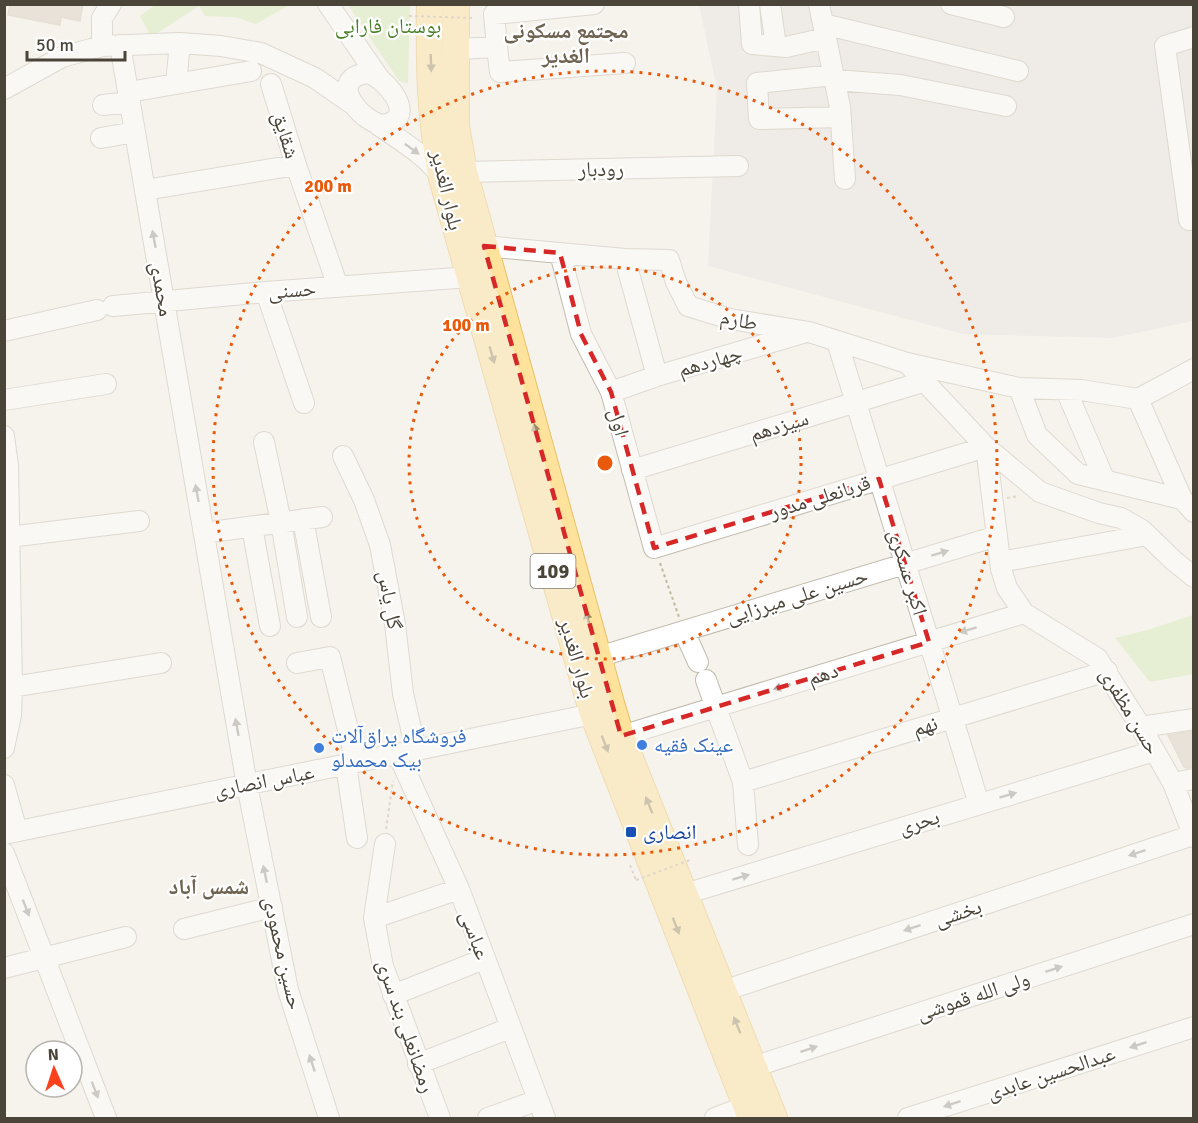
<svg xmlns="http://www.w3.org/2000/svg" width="1198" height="1123" font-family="Signika,'Noto Naskh Arabic',sans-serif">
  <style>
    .industrial { fill: #e6e2dd }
    .green { fill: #d2eab5 }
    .building { fill: #d8cfc1; stroke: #d3c7b4; stroke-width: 1.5 }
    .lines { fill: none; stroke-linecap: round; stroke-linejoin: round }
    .minor-casing { stroke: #c2bbae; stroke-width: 22 }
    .major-casing { stroke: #e6c16a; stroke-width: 28 }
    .path { stroke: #c4b79f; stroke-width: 2; stroke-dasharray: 3 3; stroke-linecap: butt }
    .minor { stroke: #fff; stroke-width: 20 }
    .major { stroke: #ffe39c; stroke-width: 26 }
    .path-bridge { stroke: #c4b79f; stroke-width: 2; stroke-dasharray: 3 3; stroke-linecap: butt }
    .oneway { fill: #9c8c66 }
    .oneway2 { fill: #9c9892 }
    .marked { fill: none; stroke: #d62828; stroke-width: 4.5; stroke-dasharray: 12 8; stroke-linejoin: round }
    .ring { fill: none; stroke: #e8590c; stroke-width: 3; stroke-dasharray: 3 6 }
    .shop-dot { fill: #3f7fe0; stroke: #fff; stroke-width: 2 }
    .transit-dot { fill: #1a4fb4; stroke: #fff; stroke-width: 2 }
    .labels { text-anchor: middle; stroke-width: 4.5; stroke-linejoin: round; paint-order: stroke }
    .shield { fill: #fff; stroke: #817c74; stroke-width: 1.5 }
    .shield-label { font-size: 20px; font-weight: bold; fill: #4b4439 }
    .park-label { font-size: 21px; fill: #4a7f2a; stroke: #fff }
    .street-label { font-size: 21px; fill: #4b4439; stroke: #fff }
    .shop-label { font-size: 21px; fill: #366cbe; stroke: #fff; text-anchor: start }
    .transit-label { font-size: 21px; fill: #164399; stroke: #fff; text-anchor: start }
    .neighbourhood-label { font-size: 22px; font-weight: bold; fill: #6e6250; stroke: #fff }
    .centre { fill: #e8590c; stroke: #fff; stroke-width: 3 }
    .ring-label { font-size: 18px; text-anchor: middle; font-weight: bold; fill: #e8590c; stroke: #fff; stroke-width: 4.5; stroke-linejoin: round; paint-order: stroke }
  </style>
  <rect width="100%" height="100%" fill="#f6f3ec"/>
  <path class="industrial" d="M 699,5 L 1193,5 L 1193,321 L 1113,338 L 963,334 L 708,266 L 717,89 Z"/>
  <path class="green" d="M 155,5 L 289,5 L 256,24 L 235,17 L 205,16 L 199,6 L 151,37 L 140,16 Z
    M 348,5 L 410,5 L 408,83 L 399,81 Z
    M 1193,615 L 1193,674 L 1150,682 L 1115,638 L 1151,629 Z"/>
  <path class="building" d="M 10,4 L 83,4 L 80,21 L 61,17 L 60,25 L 8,15 Z
    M 1194,731 L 1194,767 L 1187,768 L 1184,767 L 1168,735 Z"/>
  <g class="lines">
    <defs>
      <path id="minor" d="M 328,4 L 379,78
        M 749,4 L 752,44 L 786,47 L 826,38
        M 770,4 L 776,46
        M 819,4 L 840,107 L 845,179
        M 951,4 L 1004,17
        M 823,24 L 1018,71
        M 120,45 L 247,785 L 288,990 L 329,1118
        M 102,46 L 102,18 L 111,4
        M 497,47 L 500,72 L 625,63
        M 456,49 L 497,47 L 494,14 L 594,4
        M 368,73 C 384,77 418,115 387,124 C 368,130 321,79 368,73 Z
        M 834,75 L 757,83 L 759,119 L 841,117
        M 835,80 L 900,85 L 1006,106
        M 176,84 L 180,43
        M 271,84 L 296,165 L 338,287
        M 4,89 L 62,57 L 102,46 L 180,43 L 221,46 L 261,53 L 315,78 L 351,103
        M 129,92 L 251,71
        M 103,105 L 130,102
        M 377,124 C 399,140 427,155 442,178
        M 101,138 L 135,132
        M 464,172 L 738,166
        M 145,190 L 296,165
        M 1189,220 L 1165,46 L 1194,37
        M 484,246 L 625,259 L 669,260 L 676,282 L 688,306 L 730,319 L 809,332 L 907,363 L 986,447 L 1040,492 L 1099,513 L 1121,518 L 1142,530 L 1174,561 L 1194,577
        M 560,253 L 581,334 L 611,392 L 654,548 L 986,447
        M 625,259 L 657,376
        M 266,292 L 304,403
        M 113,306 L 266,292 L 470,277
        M 4,331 L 97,310
        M 837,341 L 979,804
        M 907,363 L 1019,388 L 1081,390 L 1138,399 L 1194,369
        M 1019,388 L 1037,435 L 1078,474 L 1182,499
        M 1066,390 L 1105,481
        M 611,392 L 657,376 L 803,333
        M 1138,399 L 1182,499 L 1194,512
        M 4,400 L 106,384
        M 4,436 L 8,466 L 12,687 L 11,715 L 4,748
        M 264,442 L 281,522 L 297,617
        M 986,447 L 1001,569 L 1007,588 L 1024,613 L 1097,658 L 1141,727 L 1173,783 L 1194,837
        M 343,456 L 364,500 L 380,545 L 395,624 L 403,694 L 416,750
        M 632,470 L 926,381
        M 303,519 L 321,617
        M 252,527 L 270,626
        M 204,533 L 322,517
        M 9,537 L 139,521
        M 1000,562 L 1147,535
        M 684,631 L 698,662
        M 598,657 L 997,536
        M 297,663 L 330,657 L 356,762
        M 706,680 L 743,782 L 748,845
        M 12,687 L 161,663
        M 1141,727 L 1194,719
        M 621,736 L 1024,613
        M 398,754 L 459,889 L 545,1118
        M 346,765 L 357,838
        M 743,782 L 1107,671
        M 1173,783 L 1194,779
        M 4,785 L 17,831
        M 4,834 L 593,714
        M 385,844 L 374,918 L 383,966 L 440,1118
        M 4,853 L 106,1118
        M 685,894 L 1154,751
        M 374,918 L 459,889
        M 184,929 L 272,907
        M 4,968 L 126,937
        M 723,991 L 1193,835
        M 393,995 L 484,959
        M 418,1064 L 510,1028
        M 753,1067 L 1194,924
        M 488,1118 L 538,1100
        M 715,1118 L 746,1106
        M 908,1118 L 1194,1027"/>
      <path id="major" d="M 430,4 C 429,62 430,122 442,178 L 593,714 L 751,1118
        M 456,4 L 456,126 L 464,172 L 612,707 L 621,736 L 774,1118"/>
    </defs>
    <use href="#minor" class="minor-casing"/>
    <use href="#major" class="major-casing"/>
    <path class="path" d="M 1007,498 L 1019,496
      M 660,563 L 679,617
      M 386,829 L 393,781
      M 630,865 L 636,880"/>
    <use href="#minor" class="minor"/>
    <use href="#major" class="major"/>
    <path class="path-bridge" d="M 409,16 L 474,18
      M 636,880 L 690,860"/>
  </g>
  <defs><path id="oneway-solid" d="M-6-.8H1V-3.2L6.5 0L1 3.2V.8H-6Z" transform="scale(1.5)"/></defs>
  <g class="oneway">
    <use href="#oneway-solid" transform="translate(431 63) rotate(88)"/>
    <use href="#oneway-solid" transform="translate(492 355) rotate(74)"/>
    <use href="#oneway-solid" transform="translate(536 432) rotate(-105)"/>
    <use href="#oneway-solid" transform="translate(588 620) rotate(-105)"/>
    <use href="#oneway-solid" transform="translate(605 744) rotate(69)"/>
    <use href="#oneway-solid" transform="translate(649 805) rotate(-112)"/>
    <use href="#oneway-solid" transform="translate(676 926) rotate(69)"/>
    <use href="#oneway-solid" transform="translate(737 1025) rotate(-112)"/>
  </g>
  <g class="oneway2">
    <use href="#oneway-solid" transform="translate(412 149) rotate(36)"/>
    <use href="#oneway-solid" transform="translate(154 239) rotate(-100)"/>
    <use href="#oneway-solid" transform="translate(197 493) rotate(-100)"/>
    <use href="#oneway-solid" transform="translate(940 553) rotate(-17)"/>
    <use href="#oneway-solid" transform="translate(968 630) rotate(163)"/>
    <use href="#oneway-solid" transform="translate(782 687) rotate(163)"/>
    <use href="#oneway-solid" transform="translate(237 727) rotate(-100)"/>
    <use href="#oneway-solid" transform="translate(1008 795) rotate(-17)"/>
    <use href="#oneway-solid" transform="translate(1137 853) rotate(162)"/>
    <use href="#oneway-solid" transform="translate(265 874) rotate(-102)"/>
    <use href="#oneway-solid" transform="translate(741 877) rotate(-17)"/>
    <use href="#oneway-solid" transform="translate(26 908) rotate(69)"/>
    <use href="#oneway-solid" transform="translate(912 928) rotate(162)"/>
    <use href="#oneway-solid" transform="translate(1054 969) rotate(-18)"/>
    <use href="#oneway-solid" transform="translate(1138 1045) rotate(162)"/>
    <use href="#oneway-solid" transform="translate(809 1049) rotate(-18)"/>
    <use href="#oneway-solid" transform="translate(312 1063) rotate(-108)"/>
    <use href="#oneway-solid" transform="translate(95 1090) rotate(69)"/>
    <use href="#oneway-solid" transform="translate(952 1104) rotate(162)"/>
  </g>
  <path d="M0 0H1198V1123H0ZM 484,246 L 560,253 L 581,334 L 611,392 L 654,548 L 879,479 L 929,642 L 621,736 Z" fill="#f6f3ec" fill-opacity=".55" fill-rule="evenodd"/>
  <path class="marked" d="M 484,246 L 560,253 L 581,334 L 611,392 L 654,548 L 879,479 L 929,642 L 621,736 Z"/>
  <g class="ring">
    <circle cx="605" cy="463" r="196"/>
    <circle cx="605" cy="463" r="392"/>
  </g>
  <g class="shop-dot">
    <circle cx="642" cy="745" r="6"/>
    <circle cx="319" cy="748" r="6"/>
  </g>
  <rect class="transit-dot" x="625" y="826" width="12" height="12" rx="3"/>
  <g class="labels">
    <rect class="shield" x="530.5" y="554" width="45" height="34" rx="4.5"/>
    <g class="shield-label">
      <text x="553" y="578">109</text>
    </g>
    <g class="park-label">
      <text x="388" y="33">بوستان فارابی</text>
    </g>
    <g class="street-label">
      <text transform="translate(286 135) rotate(73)" y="7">شقایق</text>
      <text transform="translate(601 169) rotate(-1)" y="7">رودبار</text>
      <text transform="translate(447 190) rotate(77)" y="7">بلوار الغدیر</text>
      <text transform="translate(162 289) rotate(80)" y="7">محمدی</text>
      <text transform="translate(292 290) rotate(-4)" y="7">حسنی</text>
      <text transform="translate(739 320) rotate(11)" y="7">طارم</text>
      <text transform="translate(710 361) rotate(-16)" y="7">چهاردهم</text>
      <text transform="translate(619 422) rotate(75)" y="7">اول</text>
      <text transform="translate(779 426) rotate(-17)" y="7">سیزدهم</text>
      <text transform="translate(820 497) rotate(-17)" y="7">قربانعلی مدور</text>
      <text transform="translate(908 572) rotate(73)" y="7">اکبر عسکری</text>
      <text transform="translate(797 596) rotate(-17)" y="7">حسین علی میرزایی</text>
      <text transform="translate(390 600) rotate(80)" y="7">گل یاس</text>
      <text transform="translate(577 658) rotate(74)" y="7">بلوار الغدیر</text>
      <text transform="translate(823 674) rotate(-17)" y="7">دهم</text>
      <text transform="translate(1130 711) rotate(59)" y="7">حسن مظفری</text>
      <text transform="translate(925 726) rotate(-17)" y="7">نهم</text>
      <text transform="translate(264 781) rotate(-11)" y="7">عباس انصاری</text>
      <text transform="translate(919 822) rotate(-17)" y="7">بحری</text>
      <text transform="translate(958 913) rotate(-18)" y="7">بخشی</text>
      <text transform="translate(475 935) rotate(70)" y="7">عباسی</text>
      <text transform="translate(283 953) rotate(77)" y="7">حسین محمودی</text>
      <text transform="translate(973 996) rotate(-18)" y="7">ولی الله قموشی</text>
      <text transform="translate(406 1026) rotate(71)" y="7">رمضانعلی بند سری</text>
      <text transform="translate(1051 1073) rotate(-18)" y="7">عبدالحسین عابدی</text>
    </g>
    <g class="shop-label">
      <text x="331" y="743">فروشگاه یراق‌آلات<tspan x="331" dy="24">بیک محمدلو</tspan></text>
      <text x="654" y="752">عینک فقیه</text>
    </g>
    <g class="transit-label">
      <text x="643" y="839">انصاری</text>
    </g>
    <g class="neighbourhood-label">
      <text x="566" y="38">مجتمع مسکونی<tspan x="566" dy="25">الغدیر</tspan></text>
      <text x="209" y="894">شمس آباد</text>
    </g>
  </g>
  <circle cx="605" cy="463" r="9" class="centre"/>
  <g class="ring-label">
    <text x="328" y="192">200 m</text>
    <text x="466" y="331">100 m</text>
  </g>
  <rect width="1198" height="1123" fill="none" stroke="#4b4439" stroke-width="12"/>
  <g transform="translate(54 1069) rotate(357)"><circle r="28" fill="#ffffff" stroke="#b7b4b0" stroke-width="1.5"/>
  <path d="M0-4.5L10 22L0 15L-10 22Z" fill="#fc3f1d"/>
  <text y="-9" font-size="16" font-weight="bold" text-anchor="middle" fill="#4b4439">N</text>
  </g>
  <path d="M27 51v9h98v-9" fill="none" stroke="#4b4439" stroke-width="3"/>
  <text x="36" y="51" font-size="18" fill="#4b4439" stroke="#ffffff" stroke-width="4.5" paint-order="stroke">50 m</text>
</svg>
